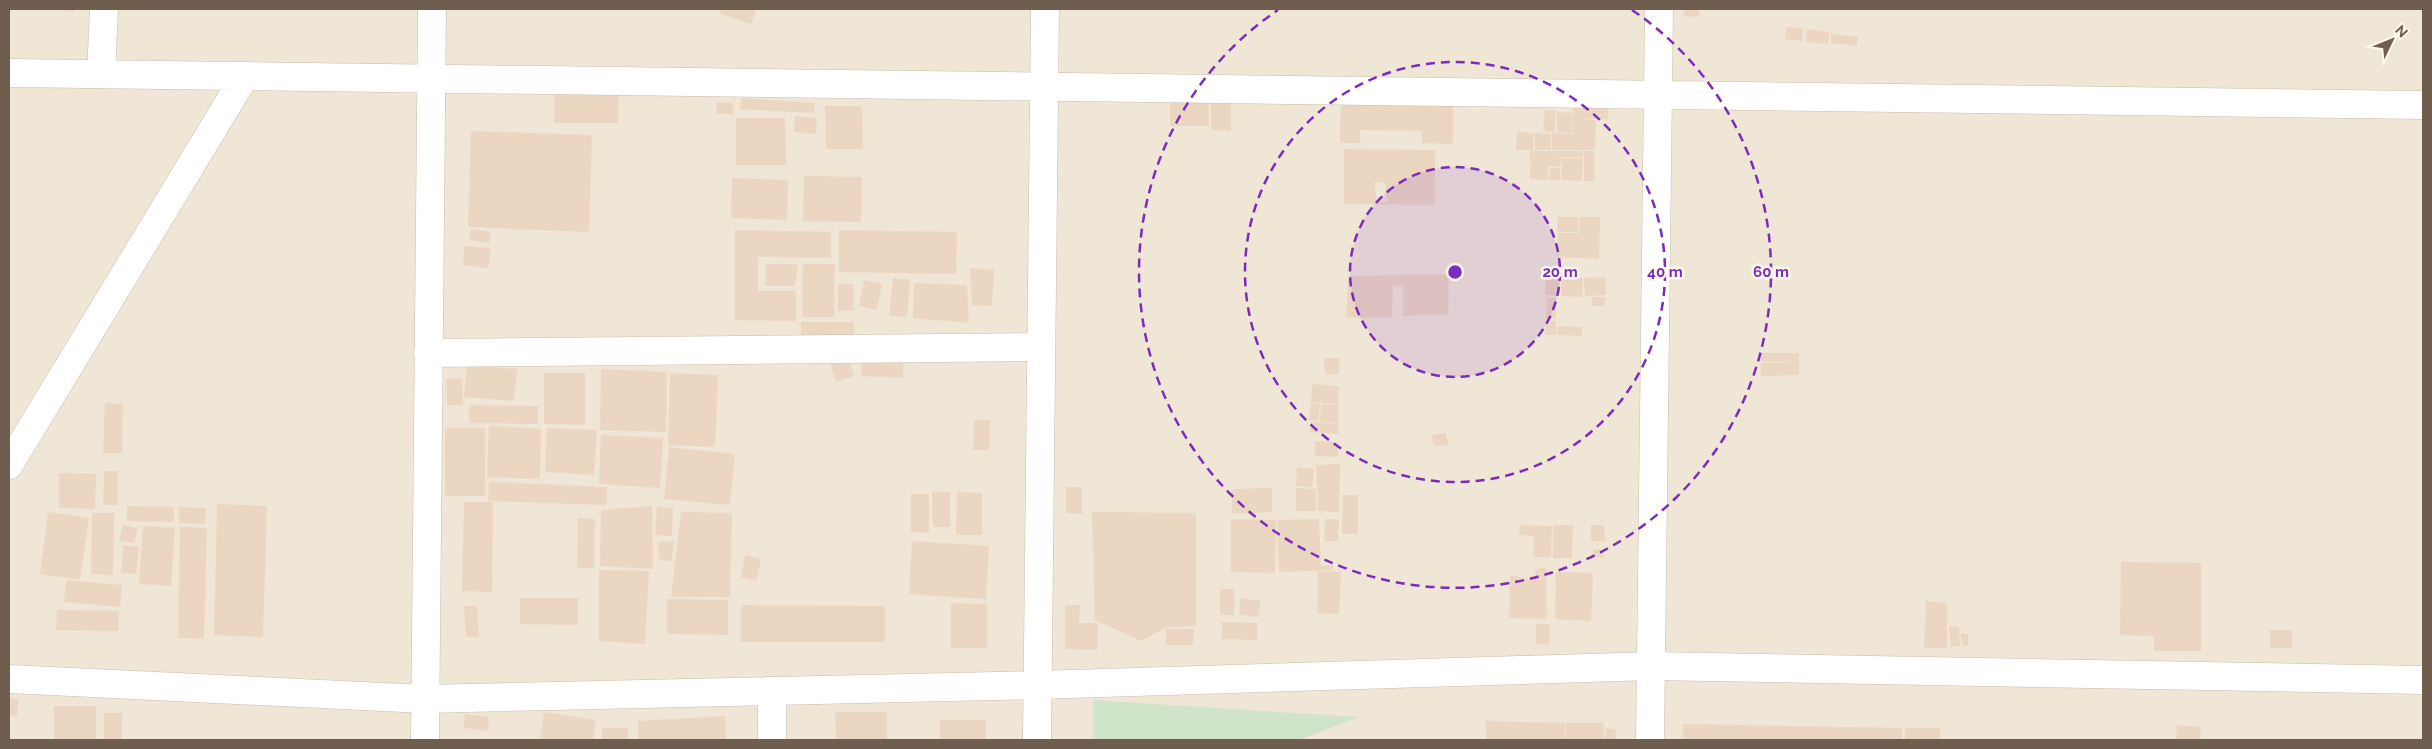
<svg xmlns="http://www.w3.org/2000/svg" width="2432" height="749" font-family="Raleway,sans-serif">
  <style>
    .residential { fill: #f0e6d6 }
    .green { fill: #d0e5c7 }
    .building { fill: #ebd6c1; fill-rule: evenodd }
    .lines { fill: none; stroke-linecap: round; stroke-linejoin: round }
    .street-casing { stroke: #c9bcae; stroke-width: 29 }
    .street { stroke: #fff; stroke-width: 28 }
    .ring { fill: none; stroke: #7b2cbf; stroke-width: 2.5; stroke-dasharray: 9 6 }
    .centre { fill: #7b2cbf; stroke: #fdf7ec; stroke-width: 2.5 }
    .ring-label { font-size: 15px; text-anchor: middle; font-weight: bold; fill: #7b2cbf; stroke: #fdf7ec; stroke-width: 5; stroke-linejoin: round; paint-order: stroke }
  </style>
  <rect width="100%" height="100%" fill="#f9f4e6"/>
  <path class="residential" d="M 9,9 L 2423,9 L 2423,740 L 9,740 Z"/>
  <path class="green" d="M 1093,700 L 1359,717 L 1299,740 L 1093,740 Z"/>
  <path class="building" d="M 56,9 L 74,9 L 74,12 Z
    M 720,9 L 756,9 L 751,24 L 719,13 Z
    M 1685,9 L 1700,9 L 1699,17 L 1684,16 Z
    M 1786,27 L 1803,28 L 1802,41 L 1785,39 Z
    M 1807,29 L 1829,32 L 1828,44 L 1806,42 Z
    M 1831,34 L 1858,37 L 1857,46 L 1831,43 Z
    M 1341,85 L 1453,87 L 1453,144 L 1422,143 L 1422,131 L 1360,130 L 1360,143 L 1340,143 Z
    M 1211,91 L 1231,91 L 1231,131 L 1211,130 Z
    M 1170,92 L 1208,93 L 1209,126 L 1170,126 Z
    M 555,93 L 619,94 L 618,123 L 554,123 Z
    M 741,98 L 815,103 L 814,113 L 740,109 Z
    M 717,102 L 733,103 L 733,115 L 716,113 Z
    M 1573,102 L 1608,103 L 1608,119 L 1578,119 L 1596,120 L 1595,150 L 1552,150 L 1552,133 L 1573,134 Z
    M 825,106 L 862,106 L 863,149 L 826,149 Z
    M 1545,110 L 1556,111 L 1554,132 L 1543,131 Z
    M 1557,112 L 1572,113 L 1572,133 L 1557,132 Z
    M 795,116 L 817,118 L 816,134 L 794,132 Z
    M 736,118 L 785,118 L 786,165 L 736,165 Z
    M 471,131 L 592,135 L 589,232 L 468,227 Z
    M 1517,132 L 1534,133 L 1533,151 L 1583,151 L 1583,157 L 1553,157 L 1561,158 L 1560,167 L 1548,166 L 1548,180 L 1529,179 L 1531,162 L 1542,162 L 1542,164 L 1543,155 L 1542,162 L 1529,161 L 1530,155 L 1537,155 L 1530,154 L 1529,150 L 1516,150 Z
    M 1535,133 L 1551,134 L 1551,150 L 1535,150 Z
    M 1344,149 L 1435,150 L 1435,205 L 1344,204 ZM 1385,182 L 1387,202 L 1376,202 L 1375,183 Z
    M 1584,151 L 1594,151 L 1595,181 L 1584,181 Z
    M 1562,158 L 1583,158 L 1582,181 L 1561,180 Z
    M 1550,168 L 1560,168 L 1560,180 L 1549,181 Z
    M 804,176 L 862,177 L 861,222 L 803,221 Z
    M 732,178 L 788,180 L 787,220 L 731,218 Z
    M 1558,217 L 1578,217 L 1578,232 L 1557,232 Z
    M 1579,217 L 1600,217 L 1599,259 L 1557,257 L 1558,233 L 1579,233 Z
    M 471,229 L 491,232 L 489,243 L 469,240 Z
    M 735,230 L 831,232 L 831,258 L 758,257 L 758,291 L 796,291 L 796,321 L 735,320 Z
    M 839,230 L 957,232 L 956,274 L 839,272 Z
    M 465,246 L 491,248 L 488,268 L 463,265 Z
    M 766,264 L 798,264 L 795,286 L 765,286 Z
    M 803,264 L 835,264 L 834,317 L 802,317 Z
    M 970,268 L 994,270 L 992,306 L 972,305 Z
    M 1449,274 L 1448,314 L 1403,316 L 1403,285 L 1393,286 L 1392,317 L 1346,318 L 1348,276 Z
    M 1546,276 L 1561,276 L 1559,296 L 1545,295 Z
    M 1562,277 L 1583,278 L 1582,297 L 1561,296 Z
    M 1605,277 L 1606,295 L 1585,296 L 1584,278 Z
    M 893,278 L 910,280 L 907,317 L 889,316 Z
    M 864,280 L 882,284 L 877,310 L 859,306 Z
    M 914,283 L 967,285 L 969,323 L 913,318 Z
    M 838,284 L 853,284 L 854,310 L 838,311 Z
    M 1547,297 L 1556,298 L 1556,319 L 1546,319 Z
    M 1592,297 L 1605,297 L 1605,306 L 1592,306 Z
    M 1546,320 L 1556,321 L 1556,335 L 1545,335 Z
    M 801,322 L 854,322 L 854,345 L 801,345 Z
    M 1558,326 L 1582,327 L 1582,336 L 1557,335 Z
    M 862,352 L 904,354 L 903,378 L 861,376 Z
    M 1760,353 L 1779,353 L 1779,362 L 1760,361 Z
    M 1779,353 L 1799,353 L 1799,375 L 1761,376 L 1761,363 L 1796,362 L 1779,361 Z
    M 848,354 L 854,376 L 836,382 L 829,359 Z
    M 1324,358 L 1339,358 L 1339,374 L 1325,375 Z
    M 467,365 L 517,369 L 514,401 L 464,397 Z
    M 601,369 L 667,372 L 666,432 L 600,430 Z
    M 544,373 L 585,373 L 585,425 L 544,424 Z
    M 670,373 L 718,375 L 715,447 L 668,445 Z
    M 462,378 L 463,405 L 447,405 L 446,379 Z
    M 1312,384 L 1339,386 L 1338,404 L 1311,402 Z
    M 105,403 L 123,404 L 122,453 L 103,453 Z
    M 1311,403 L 1320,404 L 1318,421 L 1309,420 Z
    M 1321,404 L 1339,405 L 1338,423 L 1320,422 Z
    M 469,405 L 538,406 L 538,424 L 469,423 Z
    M 974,420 L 990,420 L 989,450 L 973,450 Z
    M 1311,422 L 1339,424 L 1338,434 L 1310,432 Z
    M 489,426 L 541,429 L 540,479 L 487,477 Z
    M 445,428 L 485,428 L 485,496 L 445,496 Z
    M 547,428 L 597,430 L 594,475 L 545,472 Z
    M 1446,433 L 1448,445 L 1434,446 L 1432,435 Z
    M 601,435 L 663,438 L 660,488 L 599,484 Z
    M 1315,441 L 1339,442 L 1338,457 L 1315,456 Z
    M 669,447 L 735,454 L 730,505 L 664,499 Z
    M 1340,464 L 1339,512 L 1318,511 L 1316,465 Z
    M 1297,467 L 1314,469 L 1312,487 L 1296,486 Z
    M 104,471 L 118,471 L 117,505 L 103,505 Z
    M 59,473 L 96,474 L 95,509 L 59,508 Z
    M 489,482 L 607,487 L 607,505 L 488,501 Z
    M 1066,487 L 1082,487 L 1082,514 L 1066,513 Z
    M 1272,488 L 1272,512 L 1232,514 L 1232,489 Z
    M 1296,488 L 1316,489 L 1316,511 L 1296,511 Z
    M 932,492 L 950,492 L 950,527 L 933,527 Z
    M 957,492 L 982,493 L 982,535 L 956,535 Z
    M 911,494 L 929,494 L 929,533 L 911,532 Z
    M 1343,495 L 1358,495 L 1358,534 L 1342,534 Z
    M 464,502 L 493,502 L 492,592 L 462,591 Z
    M 217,504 L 267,506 L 263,637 L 214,635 Z
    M 127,506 L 174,507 L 174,522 L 127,521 Z
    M 652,506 L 653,569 L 600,566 L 601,510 Z
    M 179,507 L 206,508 L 205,524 L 179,523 Z
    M 657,507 L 673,508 L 672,536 L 655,535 Z
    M 48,512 L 89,518 L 80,580 L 40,574 Z
    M 681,512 L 732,513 L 730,597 L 671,597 Z
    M 1092,512 L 1196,513 L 1196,626 L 1167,627 L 1141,641 L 1095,620 Z
    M 92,513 L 114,513 L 113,575 L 91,574 Z
    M 578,518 L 595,519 L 594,568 L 577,568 Z
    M 1231,519 L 1276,520 L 1275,573 L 1231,572 Z
    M 1319,519 L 1321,566 L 1333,565 L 1333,570 L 1279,572 L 1277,520 Z
    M 1325,519 L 1339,519 L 1338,541 L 1324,541 Z
    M 123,524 L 138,528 L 134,543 L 119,540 Z
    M 1520,525 L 1552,526 L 1551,557 L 1533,557 L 1534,537 L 1519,534 Z
    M 1553,525 L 1573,525 L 1572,558 L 1553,558 Z
    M 1591,525 L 1604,525 L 1605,541 L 1591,541 Z
    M 143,526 L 175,528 L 171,586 L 139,584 Z
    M 180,527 L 207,528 L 204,639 L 178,638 Z
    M 674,541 L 671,562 L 659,559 L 658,542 Z
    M 912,541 L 989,546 L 986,599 L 909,594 Z
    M 123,545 L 139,547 L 136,574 L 121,573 Z
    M 1593,549 L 1605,550 L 1604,558 L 1592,557 Z
    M 745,555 L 761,559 L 756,581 L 741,577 Z
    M 2121,562 L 2201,563 L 2201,651 L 2154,651 L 2154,636 L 2120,635 Z
    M 1546,567 L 1547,619 L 1509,618 L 1510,575 L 1534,580 L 1536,569 Z
    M 599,570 L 649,571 L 645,644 L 599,641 Z
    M 1318,571 L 1341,572 L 1339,614 L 1317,613 Z
    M 1556,572 L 1593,573 L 1591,621 L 1555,619 Z
    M 66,580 L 122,585 L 120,607 L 64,602 Z
    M 1220,589 L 1235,589 L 1234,615 L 1220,615 Z
    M 520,598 L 578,598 L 578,625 L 520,624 Z
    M 1241,598 L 1261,601 L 1258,617 L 1239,614 Z
    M 667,599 L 728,600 L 728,635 L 667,634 Z
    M 1926,601 L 1947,604 L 1947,648 L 1924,648 Z
    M 951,603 L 987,604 L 987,648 L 951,648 Z
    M 741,605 L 885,606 L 885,642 L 741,642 Z
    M 1065,605 L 1080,605 L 1079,623 L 1098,623 L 1097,650 L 1065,649 Z
    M 464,606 L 477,606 L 479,637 L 466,637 Z
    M 57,610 L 119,611 L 118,631 L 56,630 Z
    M 1222,622 L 1257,623 L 1257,640 L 1222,639 Z
    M 1536,624 L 1550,624 L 1549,645 L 1536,644 Z
    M 1959,626 L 1960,646 L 1951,647 L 1949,627 Z
    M 1166,629 L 1194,629 L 1193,645 L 1166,645 Z
    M 2270,630 L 2292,630 L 2292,648 L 2270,648 Z
    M 1961,634 L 1968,634 L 1968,646 L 1962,646 Z
    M 9,698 L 18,699 L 17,716 L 9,715 Z
    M 54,706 L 96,706 L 96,740 L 54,740 Z
    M 544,712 L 596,720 L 593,740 L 540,740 Z
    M 835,712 L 887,712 L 887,740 L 836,740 Z
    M 104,713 L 122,713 L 122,740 L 104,740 Z
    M 465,714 L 489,717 L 488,731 L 464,728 Z
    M 725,716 L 726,740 L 638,740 L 638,721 Z
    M 940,720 L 986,720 L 986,740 L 940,740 Z
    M 1486,721 L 1565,723 L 1565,740 L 1486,740 Z
    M 1566,723 L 1604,723 L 1604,740 L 1566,740 Z
    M 1683,724 L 1902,728 L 1902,740 L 1683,740 Z
    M 2177,725 L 2201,727 L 2200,740 L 2176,740 Z
    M 602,728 L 628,728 L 628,740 L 602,740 Z
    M 1606,728 L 1616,729 L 1615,740 L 1605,740 Z
    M 1905,728 L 1940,728 L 1940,740 L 1905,740 Z"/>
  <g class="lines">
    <defs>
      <path id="street" d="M 9,73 L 2423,105
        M 101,74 L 104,9
        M 428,353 L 1041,347
        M 9,465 L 245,76
        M 9,679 L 425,699 L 1038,685 L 1651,666 L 2423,680
        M 425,740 L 432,9
        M 772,740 L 772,691
        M 1037,740 L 1045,9
        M 1650,740 L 1659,9"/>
    </defs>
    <use href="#street" class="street-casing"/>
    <use href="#street" class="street"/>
  </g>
  <circle cx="1455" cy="272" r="105" fill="#7b2cbf" fill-opacity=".12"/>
  <g class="ring">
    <circle cx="1455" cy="272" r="105"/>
    <circle cx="1455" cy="272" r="210"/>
    <path d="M1632 10A316 316 0 1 1 1278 10"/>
  </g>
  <circle cx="1455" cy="272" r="8" class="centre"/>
  <g class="ring-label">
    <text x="1560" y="277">20 m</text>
    <text x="1665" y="277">40 m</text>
    <text x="1771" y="277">60 m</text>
  </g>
  <rect width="2432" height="749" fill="none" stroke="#6f5d4e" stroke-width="20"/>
  <g transform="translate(2392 40) rotate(47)" stroke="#fdf7ec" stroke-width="4" paint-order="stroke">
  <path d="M0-4L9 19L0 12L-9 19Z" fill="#6f5d4e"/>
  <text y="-8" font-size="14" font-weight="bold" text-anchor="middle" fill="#6f5d4e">N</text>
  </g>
</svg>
